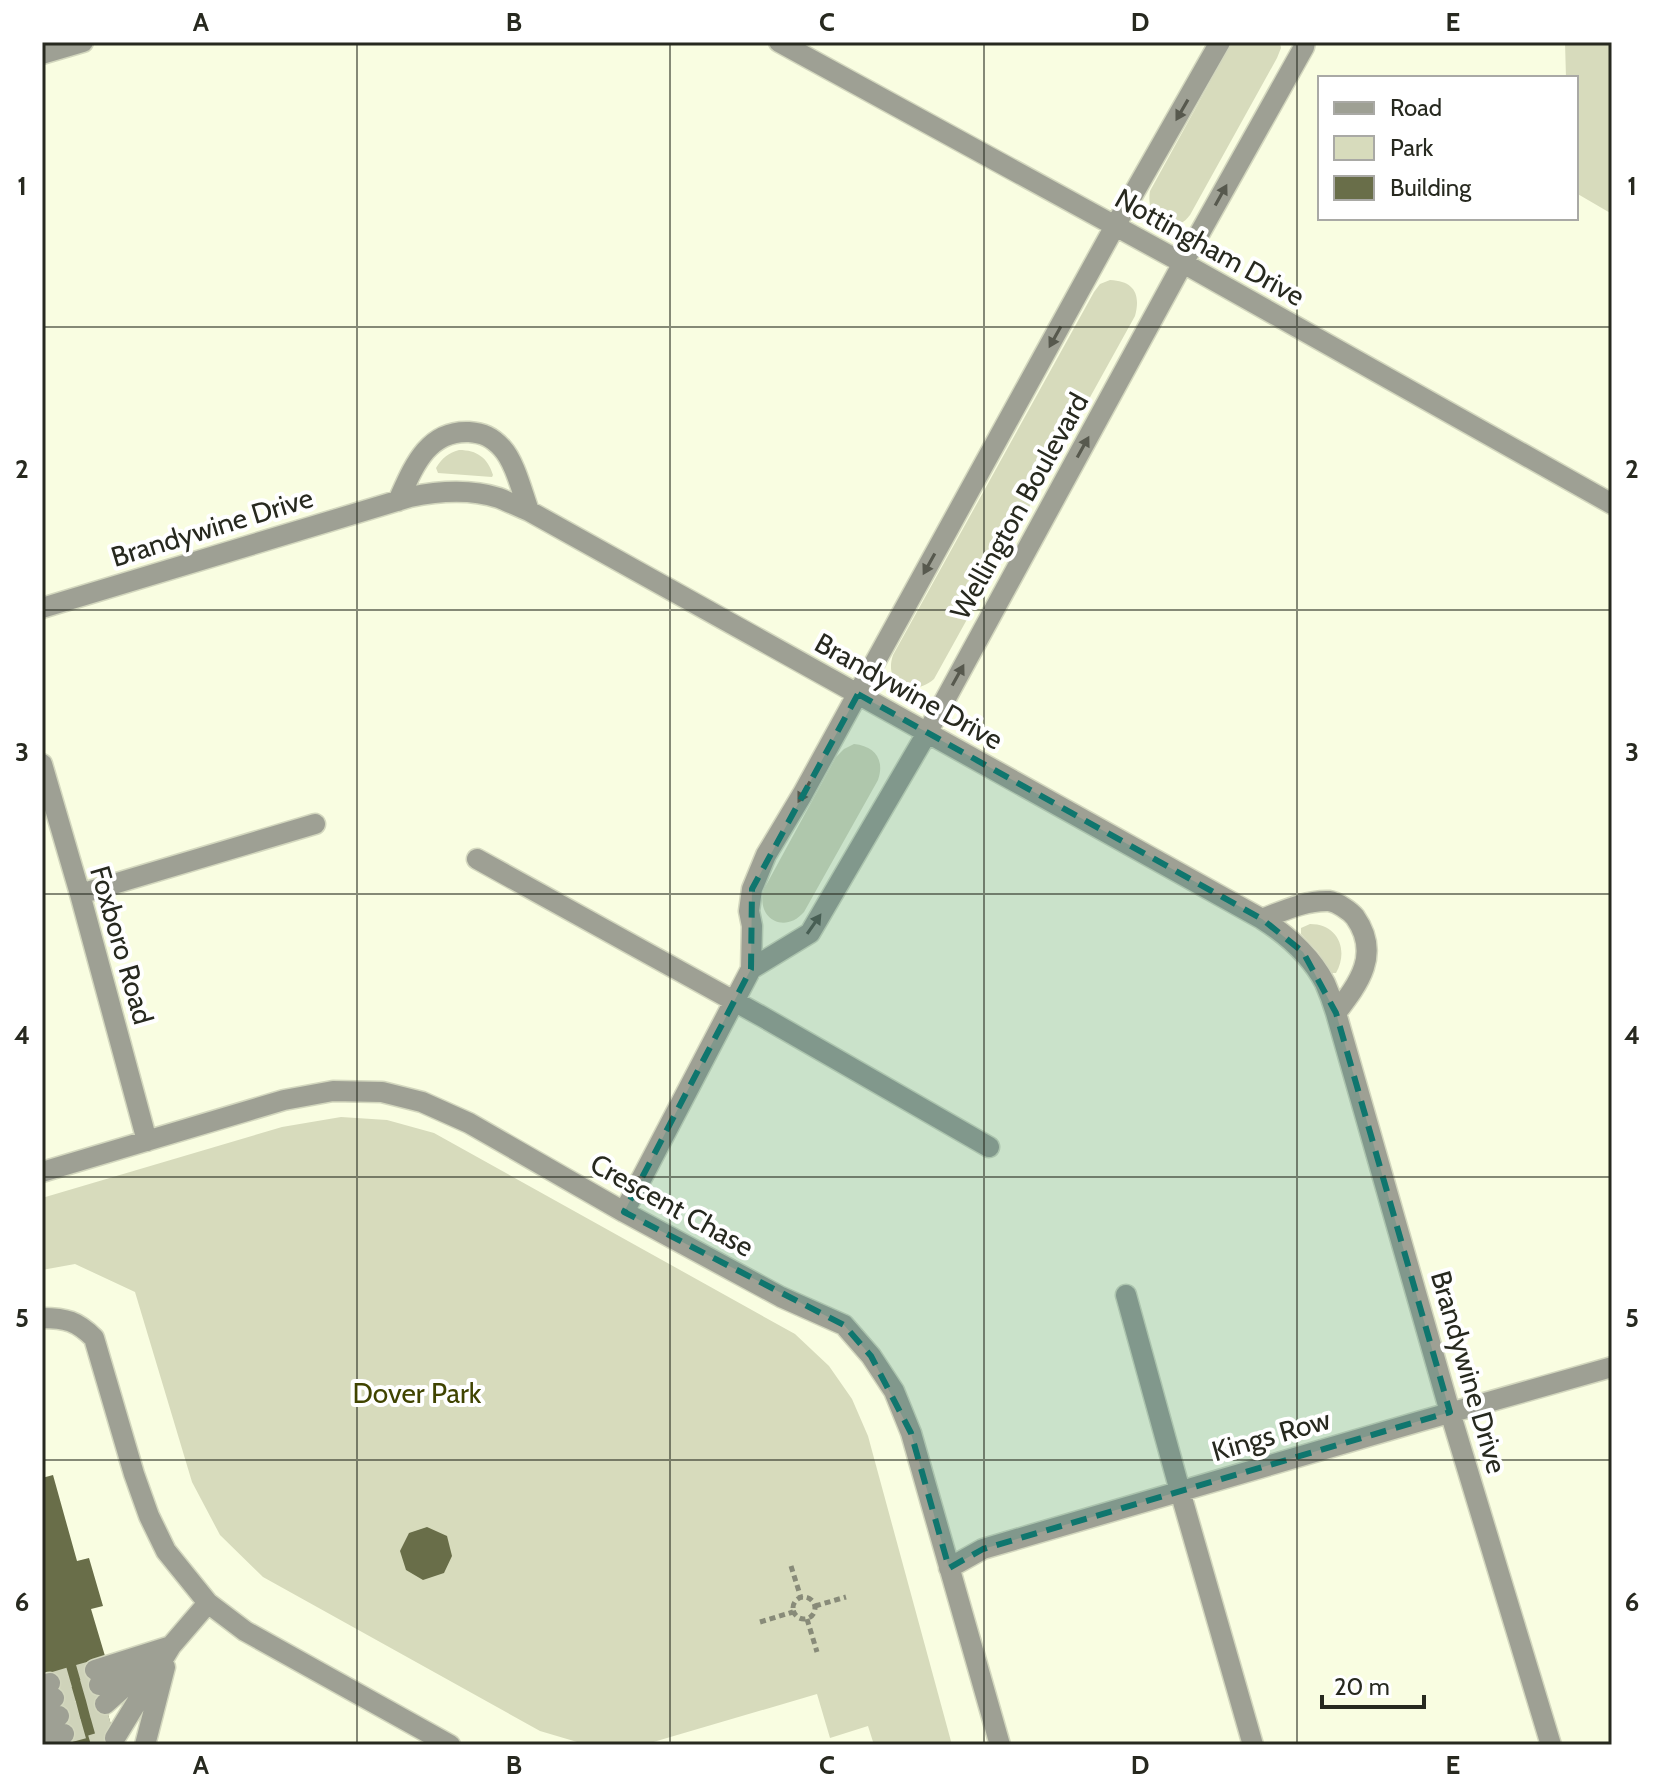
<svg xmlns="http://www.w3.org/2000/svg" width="1654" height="1787" font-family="Cabin,sans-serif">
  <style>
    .green { fill: #d7dbbc }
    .building { fill: #696e49 }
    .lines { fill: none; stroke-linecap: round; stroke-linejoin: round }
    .minor-tunnel { stroke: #cfd3ba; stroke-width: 20; stroke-dasharray: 20 10; stroke-linecap: butt }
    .minor-casing { stroke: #d3d7be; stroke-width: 23 }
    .path { stroke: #888b79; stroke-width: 5; stroke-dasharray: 6 4; stroke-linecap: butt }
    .minor { stroke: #9ea094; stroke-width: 20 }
    .oneway { fill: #57594e }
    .marked { fill: #0f766e; fill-opacity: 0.2; stroke: #0f766e; stroke-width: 6; stroke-dasharray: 16 10; stroke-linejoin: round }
    .grid { fill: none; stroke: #27291f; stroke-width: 2; stroke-opacity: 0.55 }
    .labels { text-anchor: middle; stroke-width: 8; stroke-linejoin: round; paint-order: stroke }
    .street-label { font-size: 28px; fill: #27291f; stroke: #fff }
    .park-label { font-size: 28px; fill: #404400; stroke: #fff }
    .neatline { fill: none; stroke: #27291f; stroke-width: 3 }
    .grid-label { font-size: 26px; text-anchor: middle; font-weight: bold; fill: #27291f }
  </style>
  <rect width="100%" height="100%" fill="#f9fde1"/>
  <path class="green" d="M 1232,42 L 1280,42 L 1281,48 L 1277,58 L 1190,215 C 1171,240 1145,220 1150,191 Z
    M 1565,42 L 1612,42 L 1612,214 L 1576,193 L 1576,78 L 1566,78 Z
    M 1110,280 C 1134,281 1141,294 1135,316 L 934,679 C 912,698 883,685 893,655 L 1094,292 L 1100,284 Z
    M 459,450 C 477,450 488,458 493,475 L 492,477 L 438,473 L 436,468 C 442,458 448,453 459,450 Z
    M 854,744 C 875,746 885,760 878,780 L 804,912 C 784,935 755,918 764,889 L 836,757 L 844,749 Z
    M 1310,924 C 1338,924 1349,950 1336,973 L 1332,973 L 1318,952 L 1301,934 L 1301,928 Z
    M 341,1117 L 387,1120 L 434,1133 L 795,1334 L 829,1366 L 852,1399 L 868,1436 L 952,1745 L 874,1745 L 868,1726 L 830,1738 L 817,1694 L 650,1743 L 584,1744 L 540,1731 L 263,1577 L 220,1535 L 192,1482 L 135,1292 L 75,1264 L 42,1270 L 42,1198 L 282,1127 Z"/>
  <path class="building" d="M 53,1475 L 77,1561 L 89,1558 L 103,1606 L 91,1609 L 105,1656 L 92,1660 L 117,1745 L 68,1745 L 48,1677 L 42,1679 L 42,1478 Z
    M 427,1527 L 447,1536 L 452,1556 L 444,1573 L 423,1580 L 406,1570 L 400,1551 L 409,1533 Z"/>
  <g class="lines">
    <path class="minor-tunnel" d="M 50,1683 L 95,1670
      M 54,1698 L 99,1685
      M 59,1716 L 105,1704
      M 64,1734 L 110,1721
      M 91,1745 L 115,1738"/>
    <defs>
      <path id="minor" d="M 779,42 L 1183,263 L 1612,504
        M 42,54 L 83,42
        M 398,501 C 413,468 427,430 469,432 C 483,433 492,437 502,448 C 515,462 522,492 529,511
        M 42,608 L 410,497 C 439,491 471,489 499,498 C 509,502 519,507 529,511 L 1262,919 C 1287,935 1311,956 1325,983 C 1329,992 1333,1003 1336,1013 L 1450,1412 L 1551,1745
        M 42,764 L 80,894 L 147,1141
        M 477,859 L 763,1017 L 989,1147
        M 80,894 L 315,824
        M 1262,919 C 1283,911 1306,900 1329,901 C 1337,902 1350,911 1355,917 C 1381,954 1359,983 1336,1013
        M 751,969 L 810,933 L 927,733 L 1183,263 L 1304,47 L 1305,42
        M 42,1172 L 284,1100 L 333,1091 L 382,1092 L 422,1102 L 469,1123 L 624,1212 L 781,1297 L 844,1325 L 871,1356 L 894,1391 L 911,1433 L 1000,1745
        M 624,1212 L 751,969 L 752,926 L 749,911 L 752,889 L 766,855 L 802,795 L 1115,226 L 1220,42
        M 1126,1295 L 1180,1491 L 1253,1745
        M 42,1318 C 66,1318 77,1321 94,1338 L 134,1474 L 149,1516 L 166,1551 L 208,1603 L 245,1631 L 450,1745
        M 949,1568 L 983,1549 L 1421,1421 L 1612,1367
        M 95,1670 L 171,1646 L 208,1603
        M 42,1685 L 50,1683
        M 99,1685 L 128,1669
        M 42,1701 L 54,1698
        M 105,1704 L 156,1659
        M 42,1721 L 59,1716
        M 115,1738 L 171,1646
        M 42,1740 L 64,1734
        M 145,1745 L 165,1667"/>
    </defs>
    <use href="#minor" class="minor-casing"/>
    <path class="path" d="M 791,1566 L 801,1598
      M793 1608a11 11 0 1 1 22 0a11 11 0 1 1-22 0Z
      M 815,1606 L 846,1597
      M 807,1619 L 817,1652
      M 760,1622 L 793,1612"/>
    <use href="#minor" class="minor"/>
  </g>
  <defs><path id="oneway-solid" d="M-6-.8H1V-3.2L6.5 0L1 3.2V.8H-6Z" transform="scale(2)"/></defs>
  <g class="oneway">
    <use href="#oneway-solid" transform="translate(1182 110) rotate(120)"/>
    <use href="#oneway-solid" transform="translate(1221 195) rotate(-61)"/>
    <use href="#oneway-solid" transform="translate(1055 337) rotate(119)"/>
    <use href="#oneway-solid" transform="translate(1083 447) rotate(-61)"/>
    <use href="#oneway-solid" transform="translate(929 564) rotate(119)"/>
    <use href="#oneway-solid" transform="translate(958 675) rotate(-61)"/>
    <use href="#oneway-solid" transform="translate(804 792) rotate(120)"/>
    <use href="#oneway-solid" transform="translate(814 924) rotate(-55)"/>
  </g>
  <path class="marked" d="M 858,694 L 1262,919 L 1303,952 L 1336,1013 L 1450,1412 L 983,1549 L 949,1568 L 911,1433 L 871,1356 L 844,1325 L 624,1212 L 751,969 L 752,889 Z"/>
  <path class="grid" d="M 357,42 L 357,1745M 670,42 L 670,1745M 984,42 L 984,1745M 1297,42 L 1297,1745M 42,327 L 1612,327M 42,610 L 1612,610M 42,894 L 1612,894M 42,1177 L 1612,1177M 42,1460 L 1612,1460"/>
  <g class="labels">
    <g class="street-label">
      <text transform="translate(1210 247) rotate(29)" y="10">Nottingham Drive</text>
      <text transform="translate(1019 506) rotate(-61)" y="10">Wellington Boulevard</text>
      <text transform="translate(212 527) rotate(-17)" y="10">Brandywine Drive</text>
      <text transform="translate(909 691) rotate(29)" y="10">Brandywine Drive</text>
      <text transform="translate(122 945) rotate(74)" y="10">Foxboro Road</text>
      <text transform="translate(672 1205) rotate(29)" y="10">Crescent Chase</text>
      <text transform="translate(1469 1372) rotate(74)" y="10">Brandywine Drive</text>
      <text transform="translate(1271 1435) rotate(-16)" y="10">Kings Row</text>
    </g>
    <g class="park-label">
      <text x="417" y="1403">Dover Park</text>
    </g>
  </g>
  <rect width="1654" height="1787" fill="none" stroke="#ffffff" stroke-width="88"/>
  <rect x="1318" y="76" width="260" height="144" fill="#ffffff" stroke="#a9a9a5" stroke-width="2"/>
  <rect x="1334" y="102" width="40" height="12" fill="#9ea094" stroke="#a9a9a5" stroke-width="2"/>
  <text x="1390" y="116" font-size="24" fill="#27291f">Road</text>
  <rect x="1334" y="136" width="40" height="24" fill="#d7dbbc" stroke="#a9a9a5" stroke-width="2"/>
  <text x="1390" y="156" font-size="24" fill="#27291f">Park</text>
  <rect x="1334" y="176" width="40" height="24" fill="#696e49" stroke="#a9a9a5" stroke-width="2"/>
  <text x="1390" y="196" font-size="24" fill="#27291f">Building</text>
  <path d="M1322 1695v12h102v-12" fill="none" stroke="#27291f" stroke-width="4"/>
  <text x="1334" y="1695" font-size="24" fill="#27291f" stroke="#ffffff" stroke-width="6" paint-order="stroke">20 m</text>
  <rect x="44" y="44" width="1566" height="1699" class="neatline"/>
  <g class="grid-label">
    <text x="201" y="31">A</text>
    <text x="514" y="31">B</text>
    <text x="827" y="31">C</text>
    <text x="1140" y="31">D</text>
    <text x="1453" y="31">E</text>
    <text x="22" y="195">1</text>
    <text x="1632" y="195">1</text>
    <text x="22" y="478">2</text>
    <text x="1632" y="478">2</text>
    <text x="22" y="761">3</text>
    <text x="1632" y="761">3</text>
    <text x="22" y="1044">4</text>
    <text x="1632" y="1044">4</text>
    <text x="22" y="1327">5</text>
    <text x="1632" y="1327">5</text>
    <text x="22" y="1611">6</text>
    <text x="1632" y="1611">6</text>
    <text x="201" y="1774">A</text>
    <text x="514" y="1774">B</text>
    <text x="827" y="1774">C</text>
    <text x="1140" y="1774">D</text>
    <text x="1453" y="1774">E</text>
  </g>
</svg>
